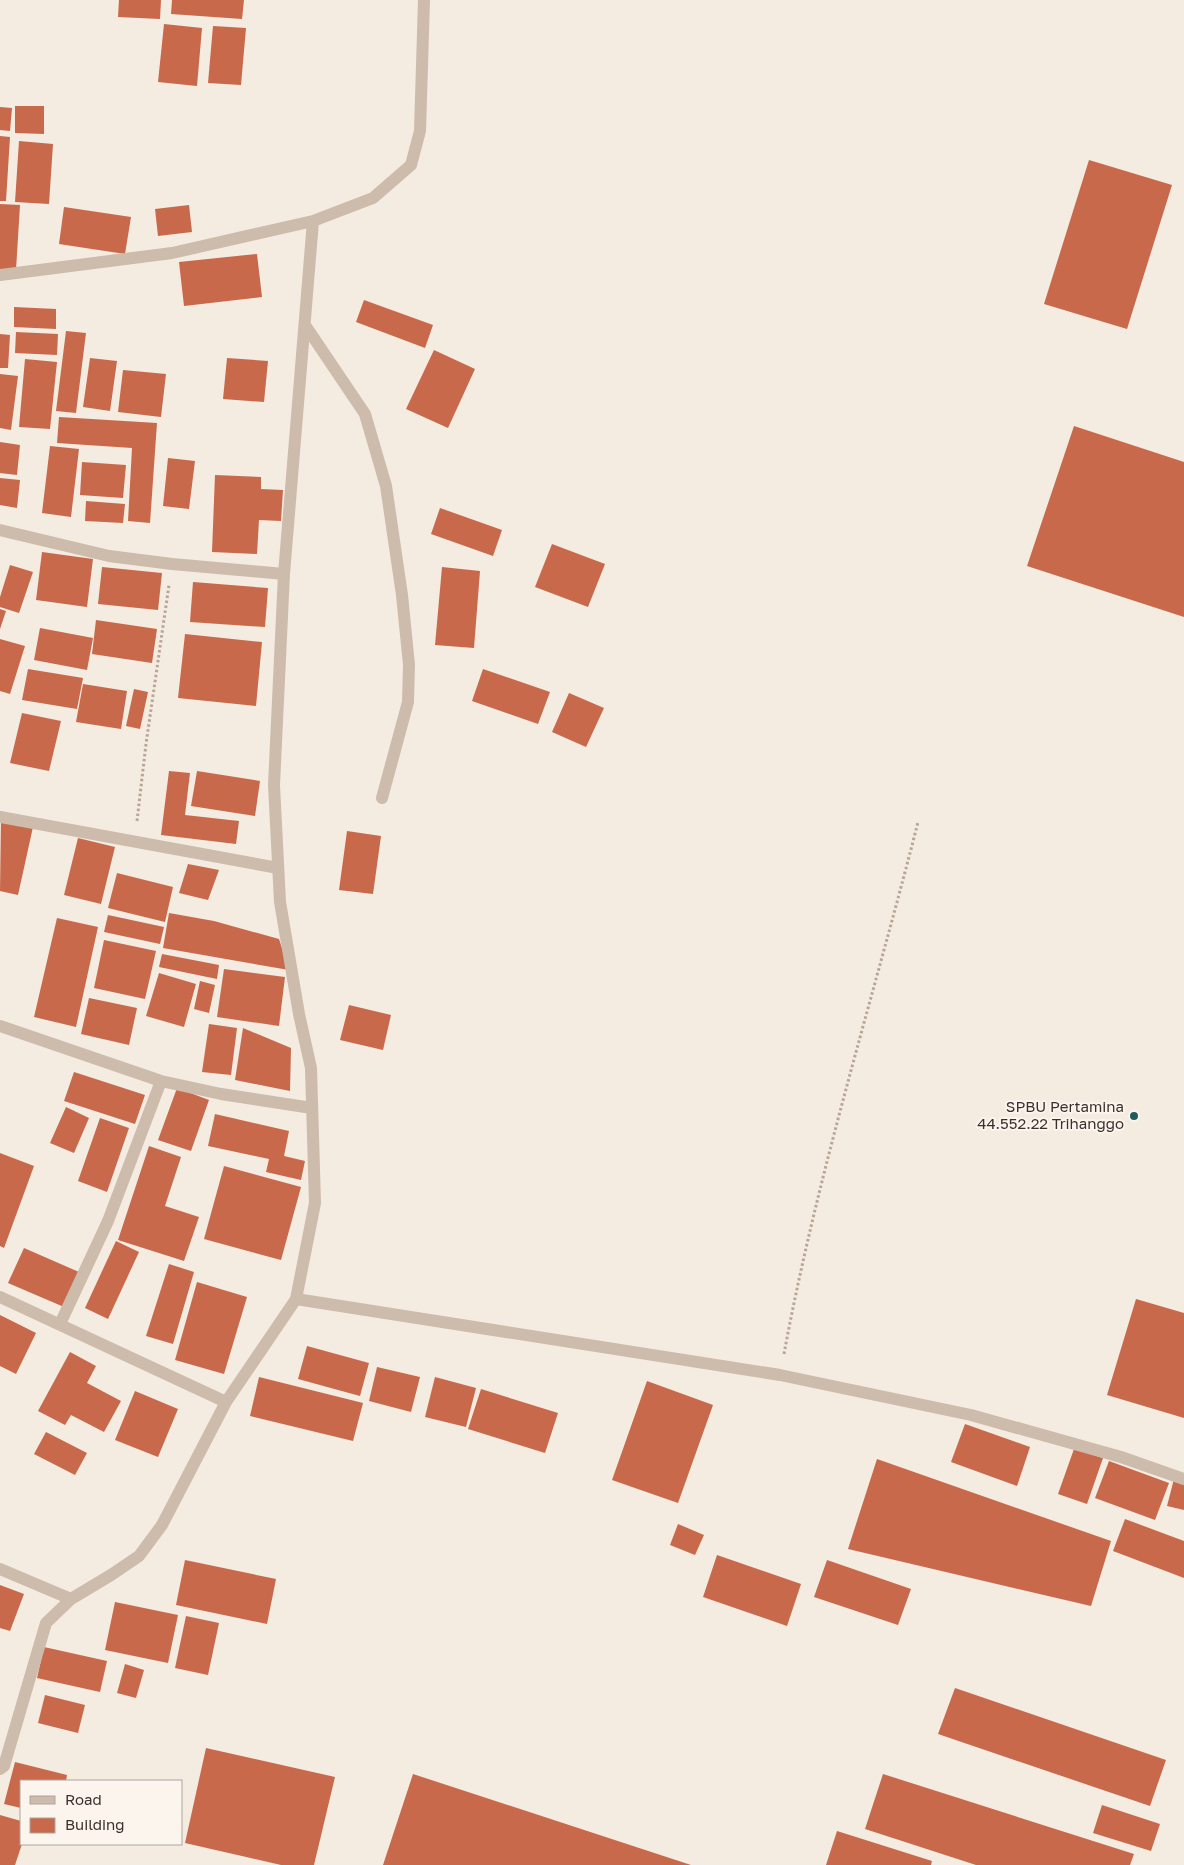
<svg xmlns="http://www.w3.org/2000/svg" width="1184" height="1865" font-family="'Golos Text',sans-serif">
  <style>
    .building { fill: #c8694b }
    .lines { fill: none; stroke-linecap: round; stroke-linejoin: round }
    .path { stroke: #b9a596; stroke-width: 3; stroke-dasharray: 2.5 2.5; stroke-linecap: butt }
    .minor { stroke: #cdbbac; stroke-width: 12 }
    .poi-dot { fill: #1f5a5e; stroke: #fbf5ee; stroke-width: 2 }
    .labels { text-anchor: middle; stroke-width: 4; stroke-linejoin: round; paint-order: stroke }
    .poi-label { font-size: 15px; fill: #3b302b; stroke: #fbf5ee; text-anchor: end }
  </style>
  <rect width="100%" height="100%" fill="#f4ebe1"/>
  <path class="building" d="M 119,0 L 161,0 L 160,19 L 118,17 Z
    M 172,0 L 244,0 L 242,19 L 171,14 Z
    M 164,24 L 202,28 L 197,86 L 158,82 Z
    M 213,26 L 246,28 L 241,85 L 208,83 Z
    M 15,106 L 44,106 L 44,134 L 15,133 Z
    M 0,107 L 12,108 L 10,131 L 0,130 Z
    M 0,136 L 10,137 L 6,201 L 0,201 Z
    M 19,141 L 53,144 L 49,204 L 15,202 Z
    M 1089,160 L 1172,185 L 1127,329 L 1044,304 Z
    M 0,204 L 20,205 L 16,270 L 0,269 Z
    M 189,205 L 192,232 L 158,236 L 155,209 Z
    M 64,207 L 131,217 L 125,254 L 59,244 Z
    M 257,254 L 262,297 L 184,306 L 179,262 Z
    M 364,300 L 433,325 L 425,348 L 356,322 Z
    M 14,307 L 56,309 L 56,329 L 14,327 Z
    M 66,331 L 86,333 L 76,413 L 56,411 Z
    M 16,332 L 58,334 L 57,355 L 15,353 Z
    M 0,334 L 10,335 L 8,368 L 0,368 Z
    M 434,350 L 475,369 L 448,428 L 406,409 Z
    M 90,358 L 117,361 L 110,411 L 83,407 Z
    M 227,358 L 268,361 L 264,402 L 223,399 Z
    M 25,359 L 57,362 L 50,429 L 19,427 Z
    M 123,370 L 166,374 L 161,417 L 118,412 Z
    M 0,374 L 18,376 L 11,430 L 0,428 Z
    M 59,417 L 157,423 L 150,523 L 128,521 L 132,448 L 57,443 Z
    M 1074,426 L 1184,462 L 1184,617 L 1027,566 Z
    M 0,442 L 20,445 L 17,475 L 0,473 Z
    M 50,446 L 79,449 L 71,517 L 42,513 Z
    M 168,458 L 195,461 L 189,509 L 163,506 Z
    M 82,462 L 126,465 L 123,498 L 80,495 Z
    M 215,475 L 261,477 L 261,489 L 283,490 L 281,521 L 259,520 L 257,554 L 212,552 Z
    M 0,478 L 20,480 L 17,508 L 0,505 Z
    M 86,501 L 125,504 L 123,523 L 85,521 Z
    M 440,508 L 502,530 L 493,556 L 431,534 Z
    M 552,544 L 605,564 L 588,607 L 535,587 Z
    M 42,552 L 93,559 L 87,607 L 36,600 Z
    M 10,565 L 33,572 L 19,613 L 0,607 L 0,597 Z
    M 102,567 L 162,573 L 158,610 L 98,604 Z
    M 442,567 L 480,571 L 474,648 L 435,645 Z
    M 193,582 L 268,588 L 265,627 L 190,622 Z
    M 0,609 L 6,611 L 0,629 Z
    M 96,620 L 157,629 L 152,663 L 92,654 Z
    M 40,628 L 93,638 L 87,670 L 34,660 Z
    M 185,634 L 262,642 L 256,706 L 178,698 Z
    M 0,639 L 25,646 L 10,694 L 0,691 Z
    M 28,669 L 83,678 L 77,709 L 22,700 Z
    M 483,669 L 550,692 L 538,724 L 472,701 Z
    M 83,684 L 127,691 L 121,729 L 76,722 Z
    M 134,689 L 148,692 L 140,729 L 126,726 Z
    M 569,693 L 604,708 L 586,747 L 552,732 Z
    M 22,713 L 61,721 L 49,771 L 10,763 Z
    M 169,771 L 190,773 L 185,815 L 239,821 L 236,844 L 161,835 Z
    M 197,771 L 260,781 L 255,816 L 191,806 Z
    M 1,820 L 33,827 L 18,895 L 0,891 Z
    M 347,831 L 381,836 L 373,894 L 339,890 Z
    M 78,838 L 115,847 L 101,904 L 64,895 Z
    M 188,864 L 219,870 L 208,900 L 179,893 Z
    M 117,873 L 173,887 L 165,922 L 108,908 Z
    M 169,913 L 214,921 L 279,939 L 289,970 L 163,948 Z
    M 108,915 L 164,927 L 160,944 L 104,932 Z
    M 57,918 L 98,927 L 76,1027 L 34,1017 Z
    M 104,940 L 156,951 L 145,999 L 94,988 Z
    M 162,954 L 219,965 L 217,979 L 159,967 Z
    M 224,969 L 285,977 L 279,1026 L 217,1017 Z
    M 159,973 L 196,984 L 184,1027 L 146,1016 Z
    M 200,981 L 215,985 L 209,1013 L 194,1009 Z
    M 89,998 L 137,1008 L 129,1045 L 81,1034 Z
    M 349,1005 L 391,1015 L 383,1050 L 340,1040 Z
    M 209,1024 L 237,1028 L 231,1075 L 202,1072 Z
    M 243,1028 L 291,1048 L 290,1091 L 235,1080 Z
    M 74,1072 L 145,1095 L 135,1124 L 64,1101 Z
    M 177,1088 L 209,1100 L 191,1151 L 158,1140 Z
    M 66,1107 L 89,1118 L 74,1153 L 50,1143 Z
    M 215,1114 L 289,1131 L 284,1156 L 305,1161 L 301,1180 L 266,1172 L 269,1159 L 208,1146 Z
    M 100,1118 L 129,1128 L 107,1192 L 78,1181 Z
    M 149,1146 L 181,1157 L 165,1206 L 199,1217 L 184,1261 L 118,1240 Z
    M 0,1153 L 34,1166 L 4,1248 L 0,1246 Z
    M 224,1166 L 301,1187 L 281,1260 L 204,1239 Z
    M 116,1241 L 139,1252 L 108,1319 L 85,1308 Z
    M 24,1248 L 79,1272 L 64,1307 L 8,1283 Z
    M 169,1264 L 194,1272 L 173,1344 L 146,1336 Z
    M 197,1282 L 247,1297 L 224,1374 L 175,1360 Z
    M 1136,1299 L 1184,1313 L 1184,1418 L 1107,1395 Z
    M 0,1315 L 36,1333 L 16,1374 L 0,1366 Z
    M 307,1346 L 369,1363 L 360,1396 L 298,1379 Z
    M 70,1352 L 96,1366 L 87,1383 L 121,1401 L 104,1432 L 71,1415 L 65,1425 L 38,1411 Z
    M 377,1367 L 420,1377 L 411,1412 L 369,1401 Z
    M 259,1377 L 363,1403 L 353,1441 L 250,1416 Z
    M 435,1377 L 476,1388 L 466,1427 L 425,1417 Z
    M 647,1381 L 713,1405 L 678,1503 L 612,1480 Z
    M 481,1389 L 558,1413 L 545,1453 L 468,1429 Z
    M 135,1391 L 178,1409 L 158,1457 L 115,1440 Z
    M 965,1424 L 1030,1447 L 1017,1486 L 951,1462 Z
    M 46,1432 L 87,1453 L 75,1475 L 34,1454 Z
    M 1074,1449 L 1103,1458 L 1087,1504 L 1058,1494 Z
    M 877,1459 L 1111,1541 L 1091,1606 L 848,1549 Z
    M 1109,1461 L 1169,1483 L 1155,1520 L 1095,1498 Z
    M 1174,1479 L 1184,1482 L 1184,1510 L 1167,1506 Z
    M 1125,1519 L 1184,1541 L 1184,1578 L 1113,1551 Z
    M 678,1524 L 704,1535 L 695,1555 L 670,1545 Z
    M 717,1555 L 801,1584 L 787,1626 L 703,1597 Z
    M 185,1560 L 276,1579 L 267,1624 L 176,1605 Z
    M 827,1560 L 911,1589 L 898,1625 L 814,1597 Z
    M 0,1585 L 24,1594 L 10,1631 L 0,1628 Z
    M 115,1602 L 178,1615 L 168,1663 L 105,1650 Z
    M 186,1616 L 219,1623 L 208,1675 L 175,1668 Z
    M 44,1647 L 107,1661 L 100,1692 L 37,1678 Z
    M 125,1664 L 144,1670 L 136,1698 L 117,1693 Z
    M 955,1688 L 1166,1760 L 1150,1806 L 938,1734 Z
    M 45,1695 L 85,1705 L 78,1733 L 38,1723 Z
    M 206,1748 L 335,1777 L 314,1865 L 281,1865 L 185,1843 Z
    M 15,1762 L 67,1775 L 66,1781 L 21,1781 L 21,1808 L 4,1804 Z
    M 413,1774 L 691,1865 L 383,1865 Z
    M 883,1774 L 1134,1854 L 1130,1865 L 976,1865 L 865,1829 Z
    M 1102,1805 L 1160,1824 L 1151,1851 L 1093,1833 Z
    M 0,1815 L 21,1821 L 22,1844 L 15,1865 L 0,1865 Z
    M 837,1831 L 932,1861 L 931,1865 L 826,1865 Z"/>
  <g class="lines">
    <path class="path" d="M 137,821 L 146,744 L 169,585
      M 784,1354 C 817,1175 873,999 918,822"/>
    <path class="minor" d="M 0,275 L 172,253 L 313,221
      M 305,325 L 365,414 L 386,486 L 402,595 L 409,665 L 408,702 L 382,798
      M 0,530 L 109,556 L 172,564 L 284,574
      M 0,817 L 278,868
      M 0,1026 L 161,1081 L 221,1094 L 312,1108
      M 0,1297 L 226,1402
      M 296,1299 L 780,1375 L 971,1415 L 1121,1457 L 1184,1479
      M 60,1324 L 108,1221 L 161,1081
      M 0,1569 L 71,1599
      M 0,1769 L 4,1766 L 46,1623 L 71,1599 L 111,1575 L 139,1556 L 162,1525 L 226,1402 L 296,1299 L 315,1203 L 311,1068 L 299,1014 L 280,902 L 274,785 L 284,574 L 313,221 L 373,198 L 411,165 L 420,131 L 424,0"/>
  </g>
  <circle class="poi-dot" cx="1134" cy="1116" r="5"/>
  <g class="labels">
    <g class="poi-label">
      <text x="1124" y="1112">SPBU Pertamina<tspan x="1124" dy="17">44.552.22 Trihanggo</tspan></text>
    </g>
  </g>
  <rect x="20" y="1780" width="162" height="65" fill="#fbf5ee" stroke="#aea6a0"/>
  <rect x="30" y="1796" width="25" height="8" fill="#cdbbac" stroke="#aea6a0"/>
  <text x="65" y="1805" font-size="15" fill="#3b302b">Road</text>
  <rect x="30" y="1818" width="25" height="15" fill="#c8694b" stroke="#aea6a0"/>
  <text x="65" y="1830" font-size="15" fill="#3b302b">Building</text>
</svg>
